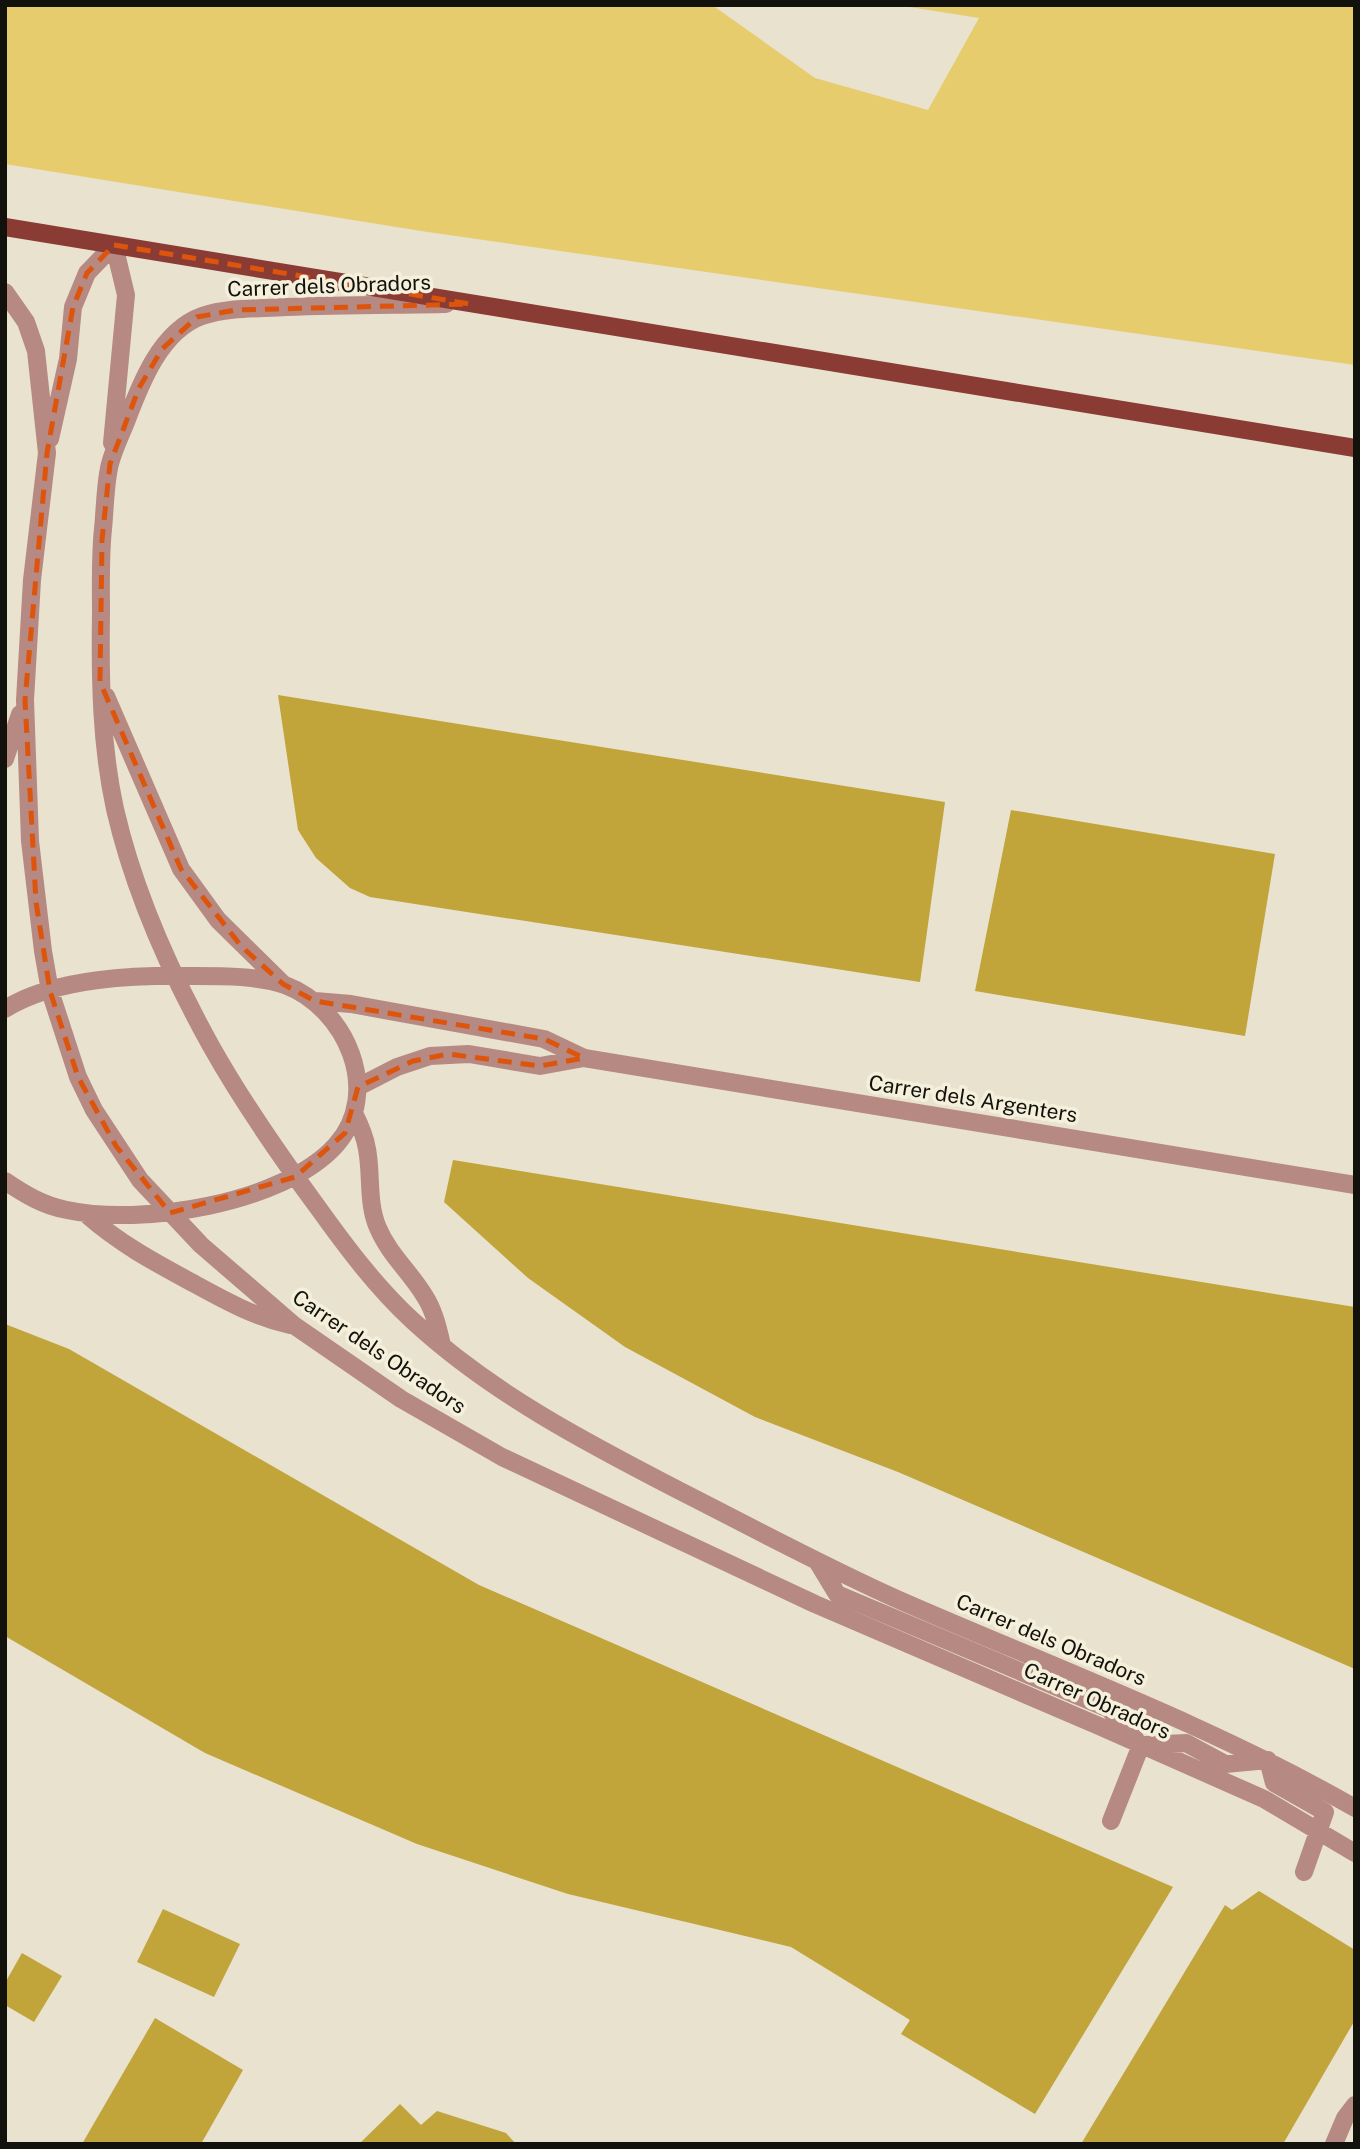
<svg xmlns="http://www.w3.org/2000/svg" width="1360" height="2149" font-family="'Public Sans',sans-serif">
  <style>
    .green { fill: #e6cc6d }
    .building { fill: #c1a43a }
    .lines { fill: none; stroke-linecap: round; stroke-linejoin: round }
    .minor { stroke: #b68982; stroke-width: 18 }
    .major { stroke: #893b34; stroke-width: 18 }
    .marked { fill: none; stroke: #dd550c; stroke-width: 5; stroke-dasharray: 14 9; stroke-linejoin: round }
    .labels { text-anchor: middle; stroke-width: 7; stroke-linejoin: round; paint-order: stroke }
    .street-label { font-size: 21px; fill: #13110b; stroke: #f5f0dc }
  </style>
  <rect width="100%" height="100%" fill="#e8e2cf"/>
  <path class="green" d="M 5,5 L 712,5 L 815,78 L 928,110 L 979,18 L 897,5 L 1355,5 L 1355,365 L 421,231 L 5,164 Z"/>
  <path class="building" d="M 278,695 L 945,802 L 920,982 L 370,897 L 350,888 L 316,858 L 298,830 Z
    M 1011,810 L 1275,854 L 1245,1036 L 975,991 Z
    M 453,1160 L 1355,1307 L 1355,1669 L 898,1472 L 755,1417 L 625,1347 L 528,1278 L 444,1202 Z
    M 5,1324 L 69,1349 L 479,1585 L 1173,1887 L 1035,2114 L 901,2034 L 910,2020 L 791,1947 L 568,1894 L 417,1844 L 205,1753 L 5,1636 Z
    M 1259,1891 L 1355,1950 L 1355,2020 L 1283,2144 L 1081,2144 L 1225,1905 L 1232,1910 Z
    M 163,1909 L 240,1944 L 214,1997 L 137,1962 Z
    M 22,1953 L 62,1976 L 34,2022 L 5,2005 L 5,1983 Z
    M 155,2018 L 243,2070 L 201,2144 L 82,2144 Z
    M 400,2104 L 421,2125 L 437,2111 L 506,2133 L 516,2144 L 359,2144 Z"/>
  <g class="lines">
    <path class="minor" d="M 5,292 L 26,322 L 36,351 L 47,453 L 32,580 L 25,700 L 30,841 L 43,951 L 50,991 L 78,1077 L 94,1110 L 140,1180 L 201,1245 L 295,1326 L 401,1399 L 502,1457 L 815,1604 L 1099,1726 L 1264,1799 L 1355,1853
      M 446,304 C 393,305 340,305 287,307 C 259,309 229,307 202,316 C 160,331 140,385 126,422 C 120,437 112,453 109,468 C 105,488 105,509 103,529 C 100,557 101,586 101,614 C 100,679 101,745 115,809 C 134,892 170,972 211,1046 C 243,1103 280,1156 319,1209 C 347,1248 377,1288 413,1321 C 491,1393 587,1443 680,1491 C 753,1528 825,1567 899,1600 C 1052,1667 1210,1725 1355,1808
      M 50,439 L 68,359 L 73,307 L 87,273 L 114,245
      M 112,443 L 126,295 L 114,245
      M 106,696 L 181,869 L 218,920 L 283,984
      M 5,759 L 20,714
      M 315,1001 L 351,1004 L 544,1039 L 584,1058 L 1355,1185
      M 5,1009 C 56,977 138,975 196,976 C 223,976 260,976 285,985 C 346,1008 383,1092 336,1145 C 283,1204 141,1226 67,1210 C 44,1206 24,1194 5,1181
      M 358,1087 L 397,1067 L 430,1056 L 469,1054 L 540,1066 L 584,1058
      M 354,1113 C 360,1125 365,1136 367,1149 C 372,1175 367,1203 378,1228 C 389,1254 410,1272 424,1295 C 434,1310 438,1328 442,1345
      M 86,1214 C 119,1243 152,1261 191,1282 C 224,1300 254,1317 290,1325
      M 817,1561 L 837,1594 L 1109,1709 L 1136,1740
      M 1145,1745 L 1186,1743 L 1225,1764 L 1268,1760 L 1274,1783 L 1325,1812 L 1304,1872
      M 1111,1821 L 1141,1745
      M 1334,2144 L 1345,2118 L 1355,2105"/>
    <path class="major" d="M 5,227 L 1355,448"/>
  </g>
  <path class="marked" d="M 114,245 L 470,304 L 236,310 L 197,317 L 162,349 L 139,388 L 110,464 L 102,540 L 100,682 L 181,869 L 241,946 L 283,984 L 315,1001 L 544,1039 L 584,1058 L 540,1066 L 448,1054 L 413,1061 L 358,1087 L 345,1133 L 295,1177 L 170,1213 L 116,1146 L 78,1077 L 50,991 L 36,902 L 25,700 L 47,453 L 73,307 L 87,273 Z"/>
  <g class="labels">
    <g class="street-label">
      <text transform="translate(329 286) rotate(-2)" y="7">Carrer dels Obradors</text>
      <text transform="translate(973 1099) rotate(9)" y="7">Carrer dels Argenters</text>
      <text transform="translate(379 1352) rotate(34)" y="7">Carrer dels Obradors</text>
      <text transform="translate(1051 1640) rotate(23)" y="7">Carrer dels Obradors</text>
      <text transform="translate(1097 1701) rotate(24)" y="7">Carrer Obradors</text>
    </g>
  </g>
  <rect width="1360" height="2149" fill="none" stroke="#13110b" stroke-width="14"/>
</svg>
